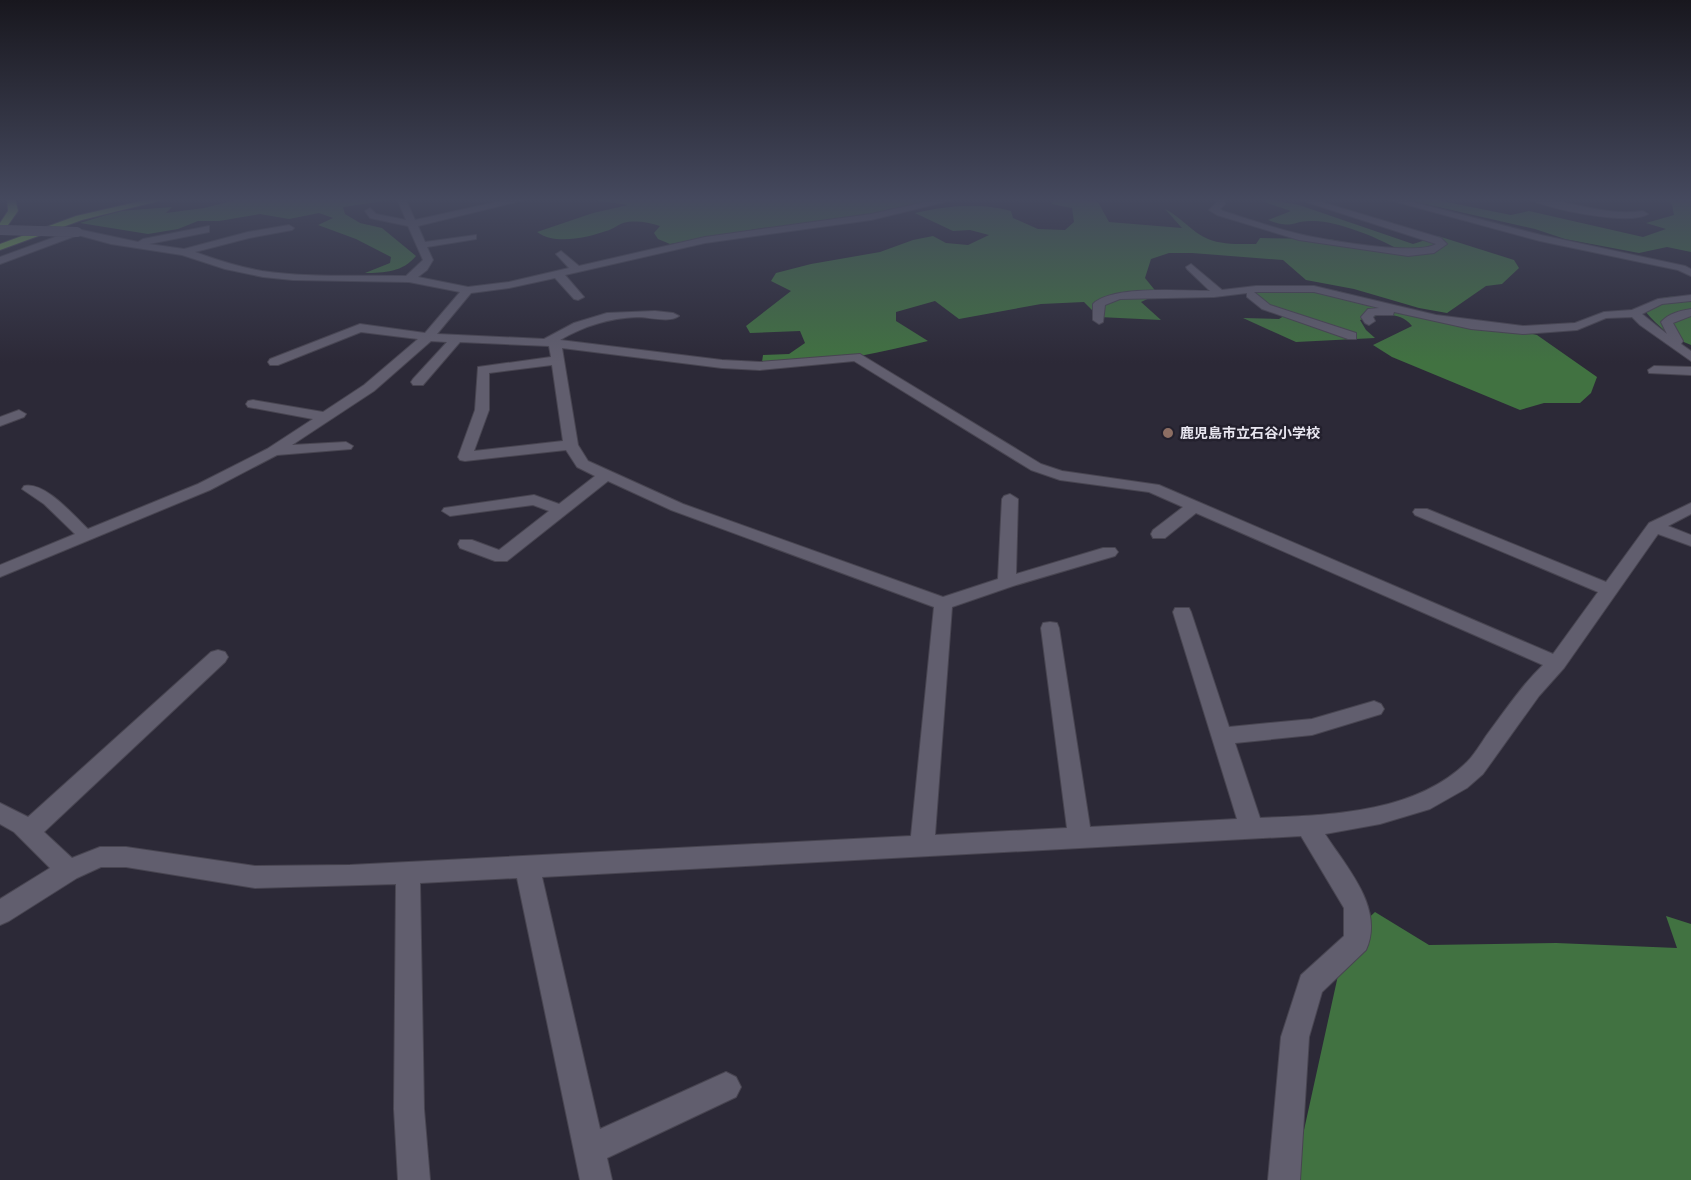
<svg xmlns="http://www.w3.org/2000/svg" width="1691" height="1180" font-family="Quicksand,'Noto Sans JP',sans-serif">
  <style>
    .forest { fill: #417241 }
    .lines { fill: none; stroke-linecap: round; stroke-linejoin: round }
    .minor-casing { stroke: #484551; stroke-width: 2 }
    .highway-casing { stroke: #484551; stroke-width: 2 }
    .minor { fill: #615e6e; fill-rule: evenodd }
    .highway { fill: #74ad4e; fill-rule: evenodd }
    .minor-bridge-casing { stroke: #484551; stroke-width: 10; stroke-linecap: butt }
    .minor-bridge { stroke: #615e6e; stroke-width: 10 }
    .education-dot { fill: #8d6e63; stroke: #23202d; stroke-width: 2 }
    .labels { text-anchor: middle; stroke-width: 5; stroke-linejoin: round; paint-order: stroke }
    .far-poi-label { font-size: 14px; font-weight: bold; fill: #e8e6f0; stroke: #23202d; text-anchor: start }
  </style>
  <rect width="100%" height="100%" fill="#2c2937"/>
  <path class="forest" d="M 244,198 L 405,198 L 343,207 L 345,214 L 360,223 L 382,228 L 416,256 C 403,272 384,273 365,273 L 390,263 L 391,257 L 356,239 L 318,225 L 333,218 L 319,213 L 289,219 L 260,214 L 219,221 L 198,221 L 178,229 L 148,234 L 80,223 L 119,211 L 172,207 L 166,213 L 204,208 Z
    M 580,198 L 960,198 L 897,214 L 848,221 L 762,228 L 670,244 L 658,239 L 654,233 L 660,226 C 648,222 635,220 623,223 C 617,225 612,230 606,231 C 586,238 555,245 537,232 L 593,213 L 628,205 Z
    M 1057,198 L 1098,202 L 1109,222 L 1182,228 L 1165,209 C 1181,217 1193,233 1208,239 C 1222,245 1242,244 1256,244 L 1260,238 L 1329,239 L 1390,250 L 1396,248 C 1376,237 1337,221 1314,221 C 1292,220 1294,230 1268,220 L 1291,211 L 1267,203 L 1261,198 L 1299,205 L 1413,244 L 1438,236 L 1514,260 L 1519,268 L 1502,284 L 1486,286 L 1447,313 L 1419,308 L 1354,289 L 1306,280 L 1283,260 L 1192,253 L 1169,253 L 1151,259 L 1145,278 L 1158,294 L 1141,302 L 1161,320 L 1099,317 L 1084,302 L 1041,304 L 959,319 L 935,301 L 896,312 L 896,321 L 928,341 C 875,354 817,367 762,362 L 763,355 L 789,354 L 805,343 L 800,331 L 750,333 L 746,326 L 791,291 L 771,281 L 776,273 L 811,264 L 880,252 L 913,240 L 933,236 L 946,243 L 968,245 L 989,235 L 970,230 L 953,231 L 915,213 C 948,206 978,202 1011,211 L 1013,218 L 1038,229 L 1065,230 L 1074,222 L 1072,208 L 1051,204 Z
    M 1399,198 L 1426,198 L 1511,215 L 1529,211 L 1643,237 L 1666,229 L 1646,223 L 1674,215 L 1672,205 L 1666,198 L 1691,198 L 1691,252 L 1667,247 L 1639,253 L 1565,239 L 1535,229 Z
    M 1313,290 L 1334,290 L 1417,312 L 1478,321 L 1537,335 L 1597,377 L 1591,393 L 1580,403 L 1544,403 L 1520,410 L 1392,357 L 1373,345 L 1412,326 C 1399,310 1378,315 1360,320 L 1366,330 L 1375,338 L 1296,342 L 1243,318 L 1279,319 L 1287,314 L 1247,297 L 1253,292 L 1286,293 Z
    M 1691,296 L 1691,345 C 1671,337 1659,328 1645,311 C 1654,294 1673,297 1691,296 Z
    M 1375,912 L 1429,945 L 1556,943 L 1677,948 L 1666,916 L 1691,924 L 1691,1180 L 1293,1180 L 1346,939 Z"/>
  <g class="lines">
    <defs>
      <path id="minor" d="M 401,198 L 412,198 L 407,202 L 415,220 L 515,198 L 532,198 L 418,226 L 425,242 L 476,235 L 476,239 L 427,247 L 433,260 L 427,270 L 418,277 L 468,287 L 509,282 L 569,268 L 556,254 L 561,251 L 579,266 L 705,237 L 871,214 L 944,198 L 961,198 L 871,220 L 705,243 L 565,275 L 584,297 L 578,300 L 574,299 L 555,278 L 509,288 L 471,293 L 437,334 L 544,339 L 574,323 L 607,313 L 655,311 L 673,313 L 679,316 C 670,323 649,317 637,317 C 609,318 584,326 560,340 L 722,360 L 760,362 L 860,354 L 1041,464 L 1062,471 L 1159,485 L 1553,654 L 1598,592 L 1415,515 L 1413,512 L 1415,509 L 1427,509 L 1606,582 L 1649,523 L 1691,503 L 1691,514 L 1668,526 L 1691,535 L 1691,546 L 1658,534 L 1564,668 L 1539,696 L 1483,774 L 1467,788 L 1430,809 L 1380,824 L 1325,834 C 1346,867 1385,908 1366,950 L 1322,992 L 1309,1037 L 1300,1180 L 1268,1180 L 1281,1037 L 1301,975 L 1344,936 L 1344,908 L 1301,836 L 542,877 L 600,1129 L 726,1072 L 736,1077 L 741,1087 L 736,1097 L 607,1158 L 612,1180 L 580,1180 L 517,878 L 420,883 L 424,1109 L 430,1180 L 398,1180 L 394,1109 L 396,884 L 255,888 L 126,867 L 101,867 L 77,878 L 9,921 L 0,925 L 0,899 L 50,868 L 14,832 L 0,824 L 0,803 L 28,817 L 211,652 L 218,650 L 225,652 L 228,657 L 225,662 L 44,832 L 72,858 L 100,847 L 126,847 L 255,866 L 350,865 L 911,836 L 934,607 L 671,510 L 608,481 L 507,561 L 495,561 L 460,548 L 458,544 L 460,540 L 472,540 L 499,550 L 549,511 L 533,505 L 450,516 L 442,511 L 444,508 L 534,495 L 559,504 L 595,476 L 577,467 L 566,450 L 465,461 L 460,460 L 458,457 L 475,410 L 478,367 L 551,357 L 549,346 L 460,342 L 423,385 L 413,385 L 411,382 L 413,379 L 447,342 L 431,341 L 374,391 L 292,445 L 346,442 L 353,446 L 351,449 L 277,455 L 210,490 L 0,577 L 0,565 L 75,534 L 44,504 L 22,489 L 24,486 C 45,481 74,516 88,529 L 198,484 L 267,449 L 313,419 L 248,407 L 246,404 L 248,401 L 253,400 L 323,412 L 364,385 L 418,339 L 361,332 L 278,365 L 270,365 L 268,362 L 270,359 L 360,324 L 425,333 L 460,292 L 409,282 L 293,280 L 263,277 L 225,269 L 182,255 L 111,244 L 78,235 L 0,264 L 0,257 L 77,229 L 138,242 L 143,239 L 209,226 L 209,232 L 149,244 L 184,249 L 248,232 L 289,225 L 294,228 L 292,230 L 249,238 L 195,252 C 217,260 239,267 262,271 C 309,278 359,275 406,276 L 423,260 L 408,226 L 370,218 L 365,211 L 370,208 L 376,214 L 406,220 L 398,201 ZM 562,348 L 722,368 L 760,370 L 854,361 L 1031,470 L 1060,480 L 1149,492 L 1183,507 L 1153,530 L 1151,534 L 1153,538 L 1165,538 L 1196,513 L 1543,665 C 1521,686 1504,712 1486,736 C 1480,745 1474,755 1467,762 C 1414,814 1328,815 1260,818 L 1235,743 L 1312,735 L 1381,714 L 1384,709 L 1381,704 L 1374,701 L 1312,719 L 1229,727 L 1191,612 L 1189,608 L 1175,608 L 1173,612 L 1237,819 L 1090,827 L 1059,628 L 1057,623 L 1050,622 L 1043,623 L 1041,628 L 1067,828 L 935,835 L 952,607 L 1013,586 L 1115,556 L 1118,552 L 1115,548 L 1103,548 L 1016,574 L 1018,499 L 1010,494 L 1004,496 L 1002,499 L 998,579 L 943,597 L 683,504 L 588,461 L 578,445 ZM 552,365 L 563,441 L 474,451 L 489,410 L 489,373 Z
        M 1216,198 L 1224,198 L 1225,204 L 1220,209 L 1223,211 C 1248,219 1274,228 1299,234 C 1324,240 1417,256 1436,244 L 1294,198 L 1308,198 L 1441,238 L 1447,244 L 1434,253 L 1408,256 L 1299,240 L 1217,215 L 1209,210 L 1216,203 Z
        M 1382,198 L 1397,198 L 1541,235 L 1685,266 L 1691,269 L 1691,276 L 1678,270 L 1540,241 Z
        M 1527,198 C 1566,198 1602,217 1643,211 L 1648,214 C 1630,226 1545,209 1527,198 Z
        M 1191,264 L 1222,290 L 1256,286 L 1314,286 L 1436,315 L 1523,326 L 1575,323 L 1604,312 L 1632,310 L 1658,299 L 1691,295 L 1691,301 L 1662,304 L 1642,314 L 1667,334 L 1661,322 C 1669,313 1680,311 1691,309 L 1691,316 L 1673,323 L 1683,341 L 1681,344 L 1691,351 L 1691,361 L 1640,325 L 1632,317 L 1606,318 L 1577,330 L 1523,334 L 1471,329 L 1394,312 L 1393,315 L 1375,315 L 1373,317 L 1375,321 L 1369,325 L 1365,323 L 1361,317 L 1368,309 L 1379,308 L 1314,292 L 1254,292 L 1270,305 L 1356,333 L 1356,339 L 1348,339 L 1262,309 L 1247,297 L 1247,293 L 1214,297 L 1120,299 L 1105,305 L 1103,322 L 1099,324 L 1093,320 L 1093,304 C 1112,285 1183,291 1210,291 L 1187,269 L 1186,267 Z
        M 1654,366 L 1691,367 L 1691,375 L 1649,373 L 1648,370 Z
        M 19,410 L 26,414 L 24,417 L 0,426 L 0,417 Z"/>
      <path id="highway" d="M 7,198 L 15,198 L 18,211 L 3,232 L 0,233 L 0,223 L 8,211 Z
        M 154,198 L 171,198 L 82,220 L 0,250 L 0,244 L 76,216 Z"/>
    </defs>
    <use href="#minor" class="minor-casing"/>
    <use href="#highway" class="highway-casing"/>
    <use href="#minor" class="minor"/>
    <use href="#highway" class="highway"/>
    <defs>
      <path id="minor-bridge" d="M 0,230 L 77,232"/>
    </defs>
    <use href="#minor-bridge" class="minor-bridge-casing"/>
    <use href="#minor-bridge" class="minor-bridge"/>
  </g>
  <linearGradient id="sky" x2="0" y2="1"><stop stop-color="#18171e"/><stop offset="0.55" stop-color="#45495e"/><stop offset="1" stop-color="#45495e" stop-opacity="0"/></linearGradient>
  <rect width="1691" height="363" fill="url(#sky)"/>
  <circle class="education-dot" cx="1168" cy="433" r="6"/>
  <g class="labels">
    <g class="far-poi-label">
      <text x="1180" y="438">鹿児島市立石谷小学校</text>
    </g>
  </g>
</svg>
